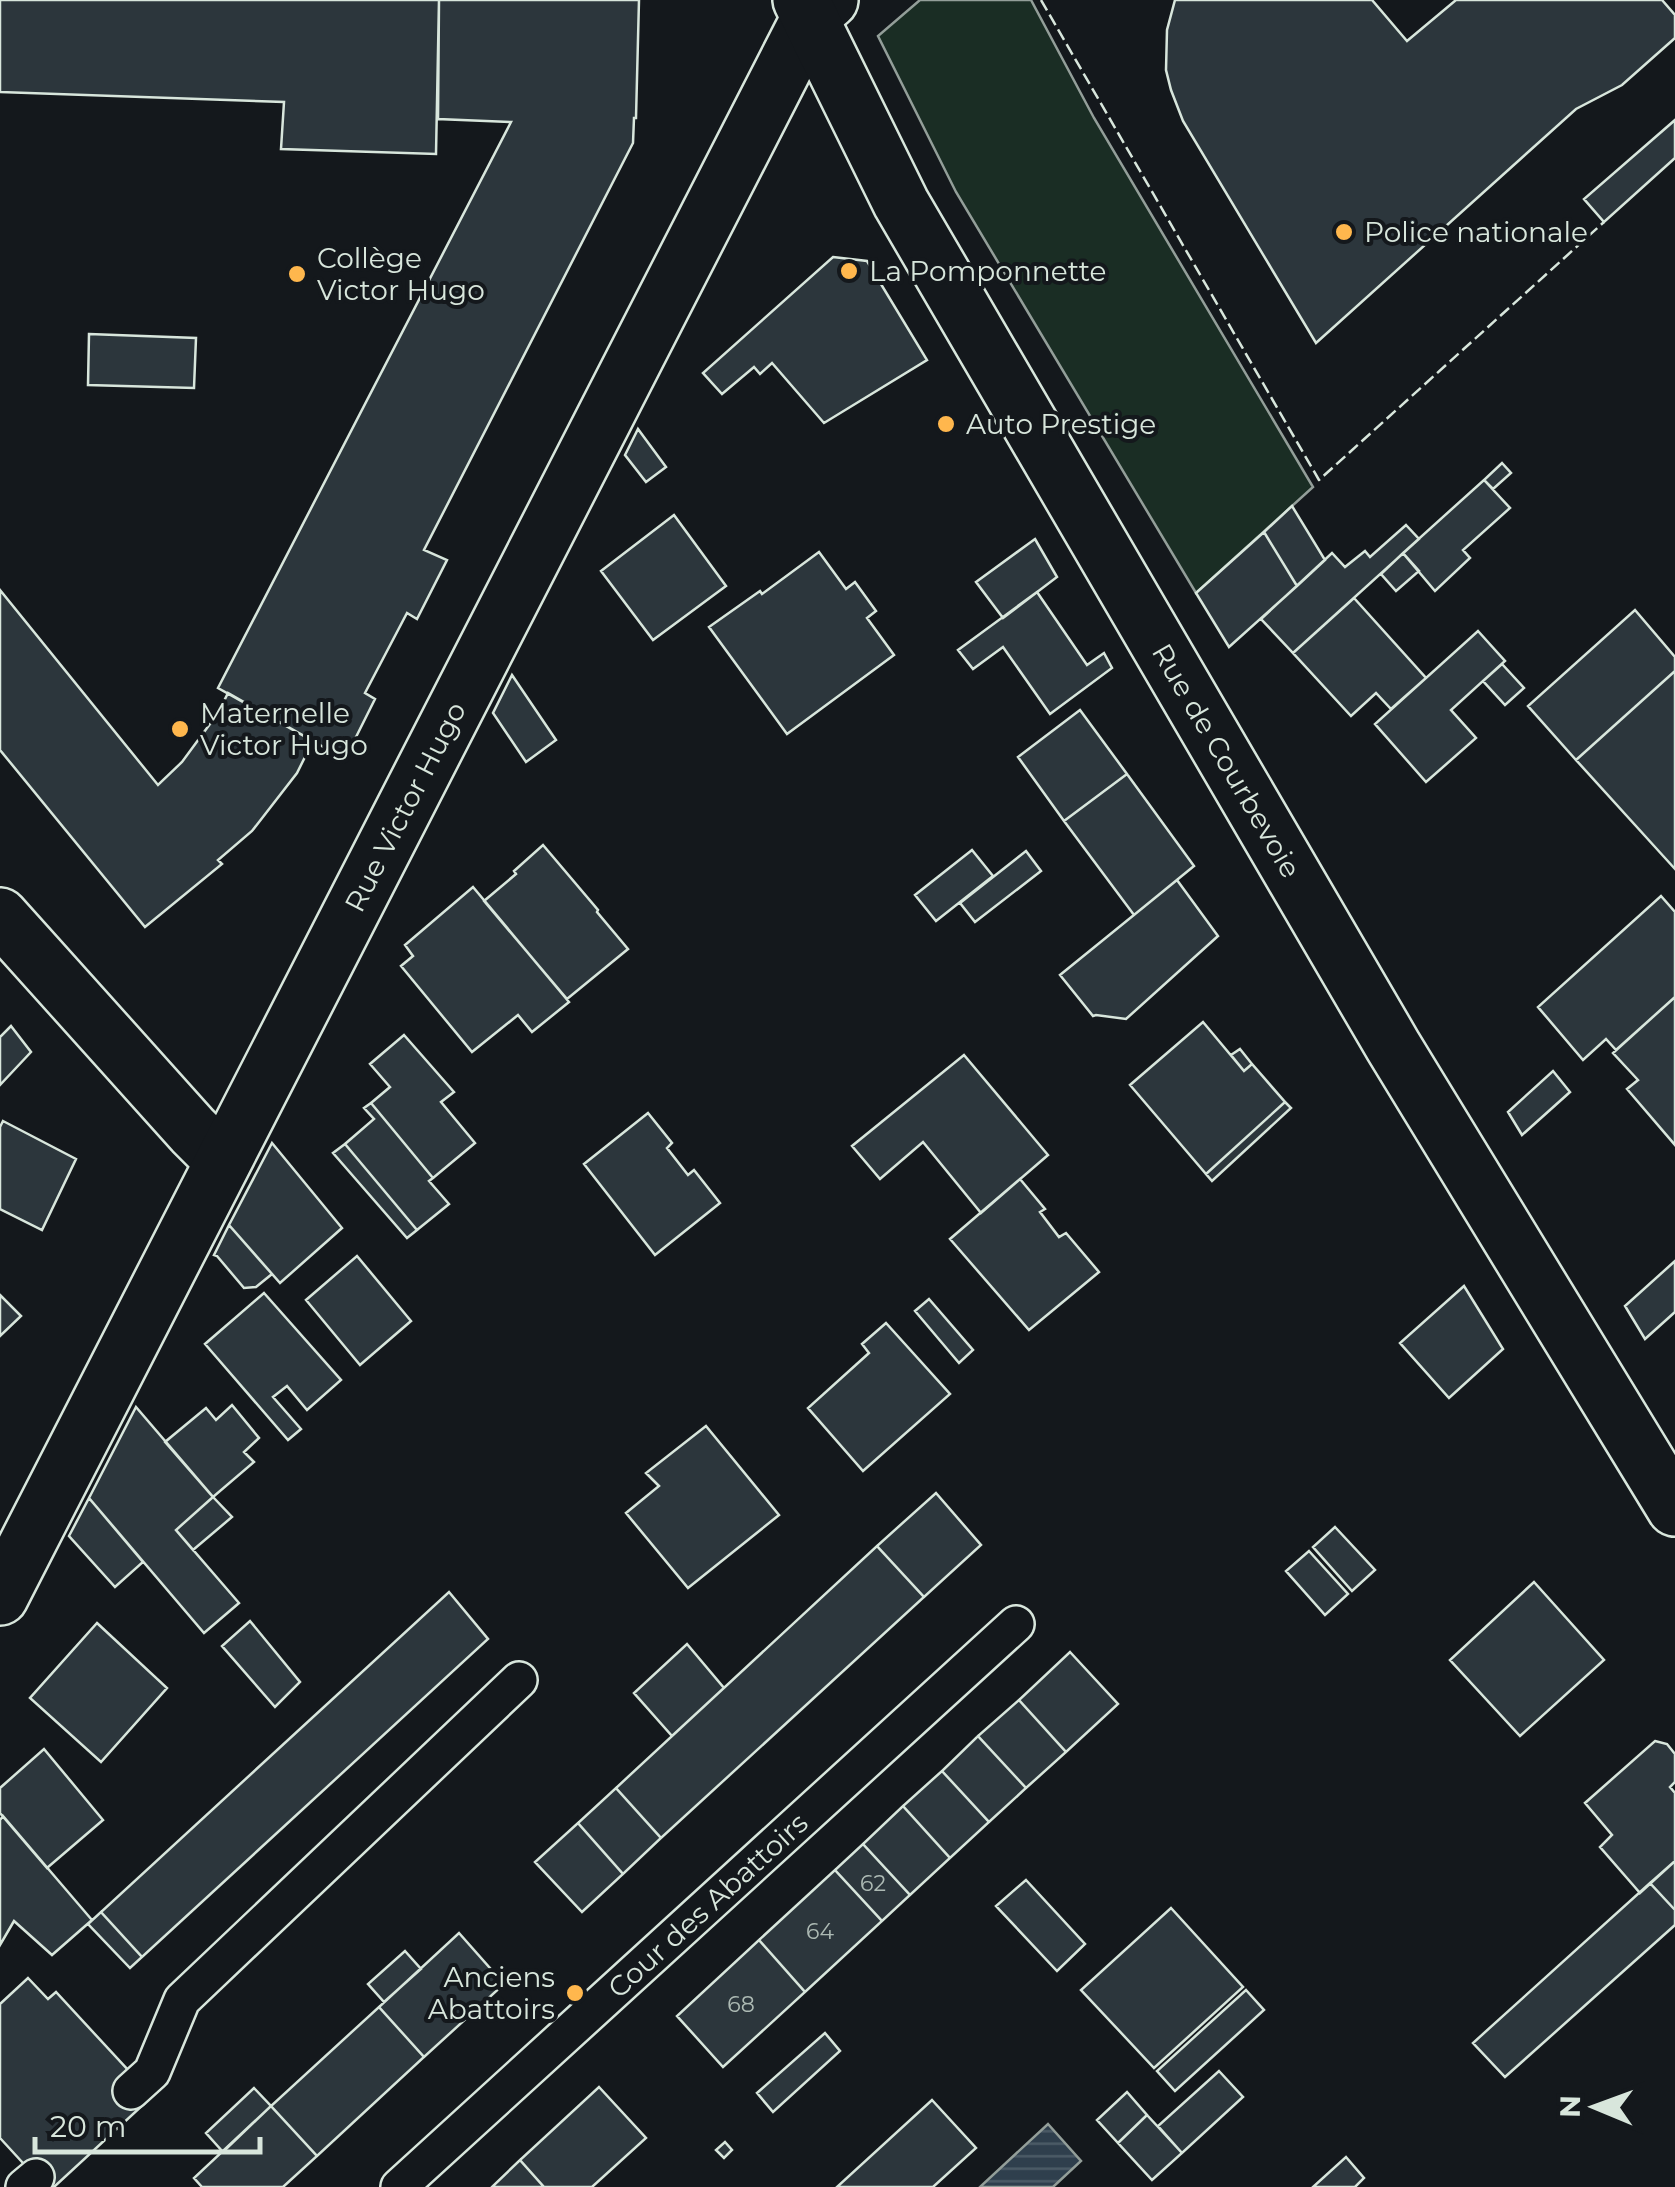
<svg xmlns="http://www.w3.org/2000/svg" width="1675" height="2187" font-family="Montserrat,sans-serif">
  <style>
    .park { fill: #1a2d24; stroke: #939e99; stroke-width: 2.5 }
    .water { fill: url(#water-rules); stroke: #939e99; stroke-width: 2.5 }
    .building { fill: #2c363c; stroke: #d8e6dc; stroke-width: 2.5 }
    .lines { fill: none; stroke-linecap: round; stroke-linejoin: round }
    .lane-casing { stroke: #d8e6dc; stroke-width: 40 }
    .street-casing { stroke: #d8e6dc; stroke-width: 60 }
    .secondary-casing { stroke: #d8e6dc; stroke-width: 60 }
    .lane { stroke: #14181c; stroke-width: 35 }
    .street { stroke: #14181c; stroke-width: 55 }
    .secondary { stroke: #14181c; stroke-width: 55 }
    .fence { stroke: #d8e6dc; stroke-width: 2.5; stroke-dasharray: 12 5; stroke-linecap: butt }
    .poi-dot { fill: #ffb74d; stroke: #14181c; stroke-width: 4 }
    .labels { text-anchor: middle; stroke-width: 8; stroke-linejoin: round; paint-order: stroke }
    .number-label { font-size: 22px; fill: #adbab4 }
    .poi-label { font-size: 28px; fill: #d8e6dc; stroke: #14181c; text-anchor: start }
    .street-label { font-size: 28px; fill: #d8e6dc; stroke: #14181c }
  </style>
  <defs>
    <pattern id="water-rules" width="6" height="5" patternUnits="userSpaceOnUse" patternTransform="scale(2.5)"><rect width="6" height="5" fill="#2f3f4d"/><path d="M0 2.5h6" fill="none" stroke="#4c5b66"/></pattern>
  </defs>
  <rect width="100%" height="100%" fill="#14181c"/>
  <path class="park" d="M 920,0 L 1031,0 L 1094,118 L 1313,487 L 1196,593 L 956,192 L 878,36 Z"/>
  <path class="water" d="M 1048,2124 L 1081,2161 L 1053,2187 L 980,2187 Z"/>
  <path class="building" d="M 0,0 L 439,0 L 436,154 L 281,149 L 284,102 L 0,92 Z
    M 439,0 L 639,0 L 636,118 L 634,118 L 633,143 L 424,550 L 447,560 L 417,619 L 407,613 L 365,693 L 375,699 L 345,759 L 218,688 L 511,122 L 438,119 Z
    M 1175,0 L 1372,0 L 1407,41 L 1456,0 L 1662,0 L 1675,15 L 1675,38 L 1622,85 L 1576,109 L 1316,343 L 1183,121 L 1171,90 L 1166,70 L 1167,30 Z
    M 1675,120 L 1675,158 L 1604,222 L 1584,199 Z
    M 833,257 L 867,261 L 927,360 L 824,423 L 772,363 L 760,374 L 754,367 L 722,394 L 703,373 Z
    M 89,334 L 196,338 L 194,388 L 88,385 Z
    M 638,429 L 666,467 L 646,482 L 625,455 Z
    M 1502,463 L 1511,473 L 1493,489 L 1484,480 Z
    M 1484,480 L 1510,508 L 1463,550 L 1470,558 L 1435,591 L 1403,553 Z
    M 1292,506 L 1325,560 L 1297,586 L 1264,532 Z
    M 674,515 L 726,586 L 653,640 L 601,571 Z
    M 1406,525 L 1419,539 L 1293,653 L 1261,619 L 1332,553 L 1345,567 L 1365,551 L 1370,557 Z
    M 1264,532 L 1297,586 L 1229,647 L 1196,593 Z
    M 1035,539 L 1057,577 L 1003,618 L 976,582 Z
    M 819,552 L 846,589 L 855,582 L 876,611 L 867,618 L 894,655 L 787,734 L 709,627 L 760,591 L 762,594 Z
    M 1403,553 L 1419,571 L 1396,591 L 1381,574 Z
    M 0,590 L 158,785 L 182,762 L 218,713 L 228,693 L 313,741 L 297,773 L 252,831 L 218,860 L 222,864 L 145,927 L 0,750 Z
    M 1037,592 L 1087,665 L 1104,653 L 1112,668 L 1050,714 L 1003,647 L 973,669 L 958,650 Z
    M 1354,598 L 1426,678 L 1391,709 L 1376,693 L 1351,716 L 1293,653 Z
    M 1635,610 L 1675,657 L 1675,671 L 1576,760 L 1528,706 Z
    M 1478,631 L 1505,661 L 1451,710 L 1476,738 L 1426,782 L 1375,724 Z
    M 1502,664 L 1524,688 L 1505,705 L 1483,681 Z
    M 1675,671 L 1675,869 L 1576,760 Z
    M 512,675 L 556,740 L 526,762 L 493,713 Z
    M 1080,710 L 1127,774 L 1064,821 L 1018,757 Z
    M 1127,774 L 1194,866 L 1134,915 L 1064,821 Z
    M 543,845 L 598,910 L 597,912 L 628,949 L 567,999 L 484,901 L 516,874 L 514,871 Z
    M 972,850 L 993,876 L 936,921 L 915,895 Z
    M 1026,851 L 1041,871 L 975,922 L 960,903 Z
    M 1177,880 L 1218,936 L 1126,1019 L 1096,1015 L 1093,1016 L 1060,975 Z
    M 473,887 L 569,1002 L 532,1032 L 518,1015 L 472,1052 L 401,966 L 413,956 L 405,945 Z
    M 1661,896 L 1675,912 L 1675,997 L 1616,1050 L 1606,1039 L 1583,1060 L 1538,1007 Z
    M 1675,997 L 1675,1145 L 1627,1089 L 1638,1080 L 1613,1053 Z
    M 1203,1022 L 1244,1071 L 1252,1064 L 1285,1102 L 1206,1174 L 1130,1085 Z
    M 11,1026 L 31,1052 L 0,1085 L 0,1037 Z
    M 404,1035 L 454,1092 L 441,1102 L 475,1143 L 433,1178 L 371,1103 L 390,1087 L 370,1064 Z
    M 1240,1049 L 1252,1064 L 1244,1071 L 1231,1055 Z
    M 964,1055 L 1048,1155 L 981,1213 L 923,1142 L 880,1179 L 852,1146 Z
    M 1553,1071 L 1570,1092 L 1522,1135 L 1508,1112 Z
    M 1285,1102 L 1291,1108 L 1212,1181 L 1206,1174 Z
    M 371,1103 L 433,1178 L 429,1181 L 449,1204 L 417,1230 L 345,1144 L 374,1119 L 364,1108 Z
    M 648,1113 L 672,1143 L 667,1148 L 688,1175 L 694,1170 L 720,1203 L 655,1255 L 584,1164 Z
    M 3,1121 L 76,1159 L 42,1230 L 0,1209 L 0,1127 Z
    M 272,1143 L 342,1228 L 280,1283 L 229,1225 Z
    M 345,1144 L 417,1230 L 407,1238 L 333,1153 Z
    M 1020,1179 L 1045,1209 L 1040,1212 L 1059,1237 L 1066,1233 L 1099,1272 L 1029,1330 L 950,1239 Z
    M 229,1225 L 272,1274 L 256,1287 L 244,1288 L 217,1256 L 214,1255 Z
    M 357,1256 L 411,1321 L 360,1365 L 306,1300 Z
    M 1675,1261 L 1675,1312 L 1645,1339 L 1625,1306 Z
    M 1464,1286 L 1503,1349 L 1449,1398 L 1400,1343 Z
    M 264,1293 L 341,1380 L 307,1410 L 287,1386 L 273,1397 L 301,1429 L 288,1440 L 205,1344 Z
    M 0,1295 L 21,1316 L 0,1336 Z
    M 929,1299 L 973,1350 L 959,1363 L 915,1311 Z
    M 886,1323 L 950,1394 L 863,1471 L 808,1408 L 869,1353 L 862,1344 Z
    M 232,1405 L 259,1438 L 244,1452 L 254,1462 L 213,1497 L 165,1442 L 206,1408 L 216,1420 Z
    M 136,1407 L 213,1497 L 176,1530 L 239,1603 L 204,1633 L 89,1498 Z
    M 706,1426 L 779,1515 L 688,1588 L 626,1513 L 659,1486 L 646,1473 Z
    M 936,1493 L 981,1545 L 924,1597 L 877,1546 Z
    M 213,1497 L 232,1517 L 193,1550 L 176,1530 Z
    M 89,1498 L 143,1562 L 115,1587 L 69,1536 Z
    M 1335,1527 L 1375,1570 L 1352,1591 L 1313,1547 Z
    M 877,1546 L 924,1597 L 661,1838 L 616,1788 Z
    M 1309,1551 L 1348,1594 L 1325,1615 L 1286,1571 Z
    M 1534,1582 L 1604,1660 L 1520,1736 L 1450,1660 Z
    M 449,1592 L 488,1639 L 142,1957 L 101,1912 Z
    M 250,1621 L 300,1682 L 275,1707 L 222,1646 Z
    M 97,1623 L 167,1688 L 101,1762 L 30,1698 Z
    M 687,1644 L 724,1688 L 672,1736 L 634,1693 Z
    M 1070,1652 L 1118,1704 L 1066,1752 L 1019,1700 Z
    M 1019,1700 L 1066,1752 L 1026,1788 L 978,1736 Z
    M 978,1736 L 1026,1788 L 989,1822 L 942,1771 Z
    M 1655,1741 L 1667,1744 L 1675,1754 L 1675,1782 L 1670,1787 L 1675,1793 L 1675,1861 L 1640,1893 L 1600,1847 L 1612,1835 L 1585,1803 Z
    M 44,1749 L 103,1820 L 47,1868 L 0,1813 L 0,1788 Z
    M 942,1771 L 989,1822 L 950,1858 L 903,1806 Z
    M 616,1788 L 661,1838 L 623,1874 L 578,1823 Z
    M 903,1806 L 950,1858 L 910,1895 L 863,1844 Z
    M 3,1816 L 92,1920 L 52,1955 L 14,1921 L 0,1945 L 0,1820 Z
    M 578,1823 L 623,1874 L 582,1912 L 535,1862 Z
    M 863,1844 L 910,1895 L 882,1921 L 835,1870 Z
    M 1675,1861 L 1675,1910 L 1650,1883 Z
    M 835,1870 L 882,1921 L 805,1992 L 759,1940 Z
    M 1026,1880 L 1085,1944 L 1057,1971 L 996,1906 Z
    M 1650,1883 L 1675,1910 L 1675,1925 L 1505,2077 L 1473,2043 Z
    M 1171,1908 L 1243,1987 L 1154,2068 L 1081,1990 Z
    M 101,1912 L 142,1957 L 130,1968 L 88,1924 Z
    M 459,1933 L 504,1984 L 424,2057 L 379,2007 Z
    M 759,1940 L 805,1992 L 723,2067 L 677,2016 Z
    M 405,1951 L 421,1969 L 384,2002 L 368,1984 Z
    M 28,1978 L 48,1999 L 56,1992 L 128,2070 L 119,2078 L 144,2104 L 54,2187 L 45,2187 L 0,2138 L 0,2004 Z
    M 1246,1990 L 1264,2010 L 1175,2091 L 1157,2071 Z
    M 379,2007 L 424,2057 L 317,2156 L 271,2106 Z
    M 825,2033 L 840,2051 L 773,2112 L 757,2093 Z
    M 1219,2071 L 1243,2097 L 1182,2153 L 1158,2126 Z
    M 599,2087 L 646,2138 L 592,2187 L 544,2187 L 520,2160 Z
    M 254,2088 L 271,2106 L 223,2152 L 206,2133 Z
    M 1127,2092 L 1147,2115 L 1118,2143 L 1097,2120 Z
    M 932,2100 L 976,2148 L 933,2187 L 837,2187 Z
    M 271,2106 L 317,2156 L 283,2187 L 202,2187 L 194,2178 Z
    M 1147,2115 L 1182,2153 L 1152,2180 L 1118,2143 Z
    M 725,2142 L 732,2150 L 724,2158 L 716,2150 Z
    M 1346,2157 L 1364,2178 L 1355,2187 L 1313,2187 Z
    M 520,2160 L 544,2187 L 492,2187 Z"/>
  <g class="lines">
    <defs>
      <g id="lane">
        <path d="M 131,2091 L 152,2072 L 182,2000 L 519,1680"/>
        <path d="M 24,2187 L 36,2177"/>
        <path id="s1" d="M 399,2187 L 1016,1624"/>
      </g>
      <g id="street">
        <path d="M 0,916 L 193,1131 L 223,1161"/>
        <path id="s2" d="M 0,1597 L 810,17 L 830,0"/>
      </g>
      <g id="secondary">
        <path id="s3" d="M 801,0 L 901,203 L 1393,1046 L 1675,1508"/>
      </g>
    </defs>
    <use href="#lane" class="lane-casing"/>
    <use href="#street" class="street-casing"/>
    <use href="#secondary" class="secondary-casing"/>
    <use href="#lane" class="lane"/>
    <use href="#street" class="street"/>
    <use href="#secondary" class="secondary"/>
    <path class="fence" d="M 1041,0 L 1319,480 L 1604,222"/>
  </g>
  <g class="poi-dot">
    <circle cx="1344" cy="232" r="10"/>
    <circle cx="849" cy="271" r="10"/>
    <circle cx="297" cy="274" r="10"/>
    <circle cx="946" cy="424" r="10"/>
    <circle cx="180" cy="729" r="10"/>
    <circle cx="575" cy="1993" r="10"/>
  </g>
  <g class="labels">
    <g class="number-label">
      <text x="873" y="1891">62</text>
      <text x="820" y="1939">64</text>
      <text x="741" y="2012">68</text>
    </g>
    <g class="poi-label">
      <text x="1364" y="242">Police nationale</text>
      <text x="317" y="268">Collège<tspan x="317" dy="32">Victor Hugo</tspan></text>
      <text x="869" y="281">La Pomponnette</text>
      <text x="966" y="434">Auto Prestige</text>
      <text x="200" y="723">Maternelle<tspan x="200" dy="32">Victor Hugo</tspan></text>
      <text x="555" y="1987" text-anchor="end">Anciens<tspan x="555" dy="32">Abattoirs</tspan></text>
    </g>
    <g class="street-label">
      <text dy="10" stroke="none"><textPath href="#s3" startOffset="872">Rue de Courbevoie</textPath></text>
      <text dy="10" stroke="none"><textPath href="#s2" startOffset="888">Rue Victor Hugo</textPath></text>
      <text dy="10" stroke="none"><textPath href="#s1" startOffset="418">Cour des Abattoirs</textPath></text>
    </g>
  </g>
  <g transform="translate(1595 2107) rotate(271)" stroke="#14181c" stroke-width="8" paint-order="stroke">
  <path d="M0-8L18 38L0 25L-18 38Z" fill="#d8e6dc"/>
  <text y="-15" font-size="28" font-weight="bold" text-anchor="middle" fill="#d8e6dc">N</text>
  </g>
  <path d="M35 2137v15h225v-15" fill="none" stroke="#d8e6dc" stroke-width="5"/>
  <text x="50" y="2137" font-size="30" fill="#d8e6dc" stroke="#14181c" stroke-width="8" paint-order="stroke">20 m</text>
</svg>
